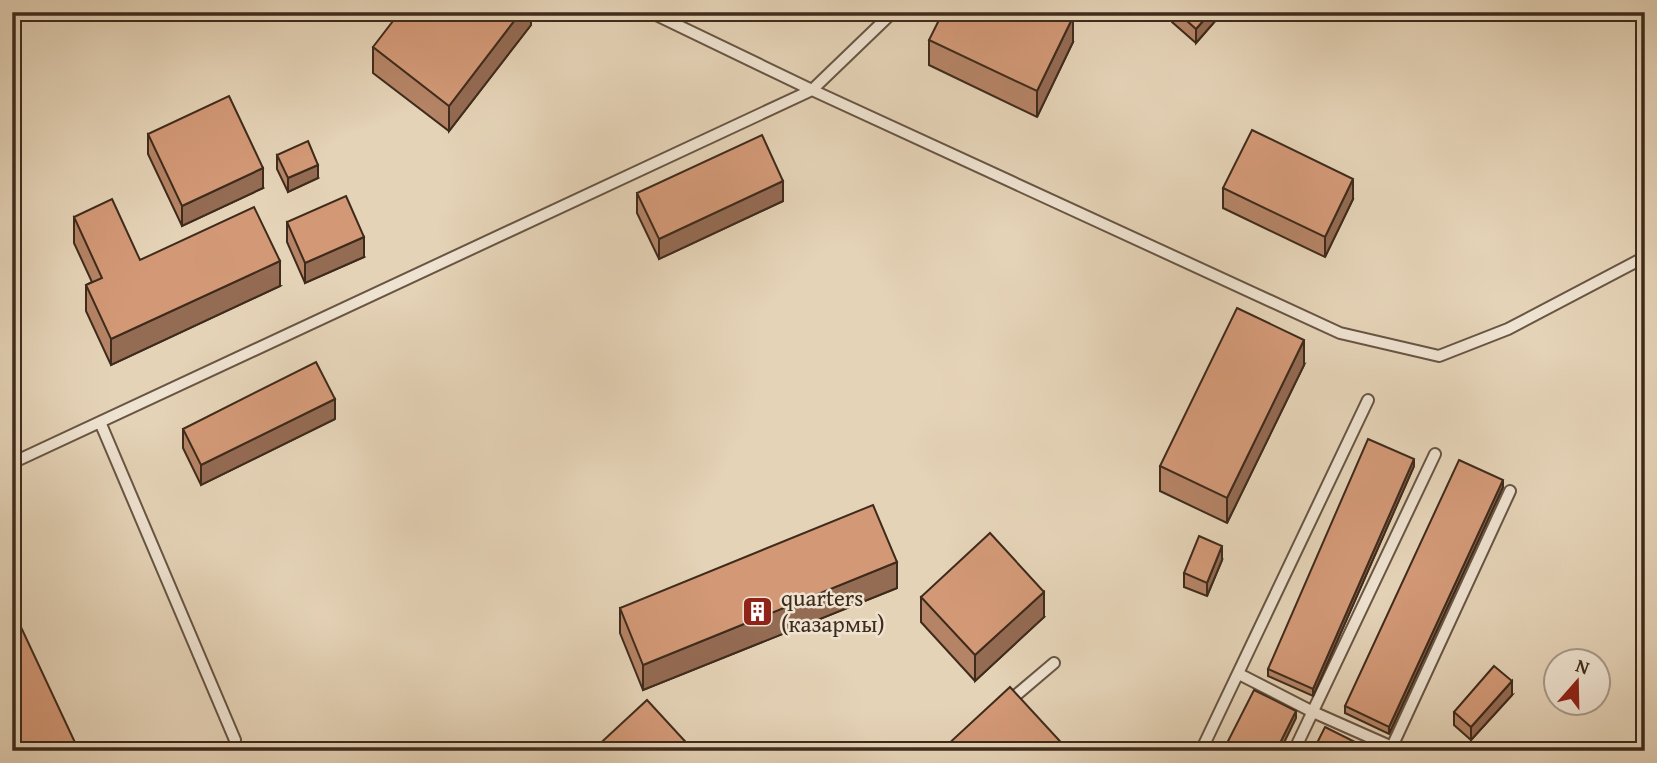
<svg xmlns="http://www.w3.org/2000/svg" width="1657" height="763" font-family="'Gentium Book Plus',serif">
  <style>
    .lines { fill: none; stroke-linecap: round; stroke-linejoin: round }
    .service-casing { stroke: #685543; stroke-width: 14 }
    .service { stroke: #eee2d0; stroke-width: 10 }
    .wall { fill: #b58466; stroke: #3f2b1c; stroke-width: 2 }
    .shaded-wall { fill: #946b53; stroke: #3f2b1c; stroke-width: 2 }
    .building { fill: #d39977; stroke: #3f2b1c; stroke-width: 2 }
    .labels { text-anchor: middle; stroke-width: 5; stroke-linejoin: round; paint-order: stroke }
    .poi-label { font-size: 23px; fill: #3f2b1c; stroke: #eee2d0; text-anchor: start }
  </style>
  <rect width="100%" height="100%" fill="#e5d3b7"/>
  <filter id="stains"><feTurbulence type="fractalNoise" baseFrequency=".00286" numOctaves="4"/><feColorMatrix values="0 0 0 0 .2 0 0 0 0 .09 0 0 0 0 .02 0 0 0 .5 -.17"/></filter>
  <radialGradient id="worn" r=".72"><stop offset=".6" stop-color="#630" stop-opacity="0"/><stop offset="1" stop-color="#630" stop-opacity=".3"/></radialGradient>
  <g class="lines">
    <defs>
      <path id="service" d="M 650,12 L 812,90 L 893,12
        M 1514,12 L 1517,15 L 1520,12
        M 100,422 L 235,740
        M 12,463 L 812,90 L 1340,333 L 1439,356 L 1508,329 L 1645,257
        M 1239,674 L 1313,712 L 1392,747
        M 1008,702 L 1054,663
        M 1201,751 L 1368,400
        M 1294,751 L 1435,454
        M 1390,751 L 1510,491"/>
    </defs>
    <use href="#service" class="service-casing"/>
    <use href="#service" class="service"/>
  </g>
  <path class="wall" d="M 531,12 L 531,25 L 449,131 L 373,73 L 373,47 Z
    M 1172,12 L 1223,12 L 1196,43 L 1172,22 Z
    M 929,40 L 1073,42 L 1037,117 L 929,65 Z
    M 148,134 L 263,188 L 182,226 L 148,154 Z
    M 277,155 L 318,178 L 288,192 L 277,169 Z
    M 1223,188 L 1353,199 L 1325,257 L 1223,208 Z
    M 637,193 L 783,201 L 659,259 L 637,213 Z
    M 74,217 L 140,260 L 280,286 L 111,365 L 86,311 L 86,285 L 92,282 L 74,243 Z
    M 287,222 L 364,257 L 305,283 L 287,242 Z
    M 1304,365 L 1227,523 L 1160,491 L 1160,466 Z
    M 335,419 L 201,485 L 183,448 L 183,429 Z
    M 1414,466 L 1313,696 L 1268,676 L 1268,669 Z
    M 1503,487 L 1389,734 L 1345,713 L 1345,706 Z
    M 1222,560 L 1207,596 L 1184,587 L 1184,573 Z
    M 897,588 L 643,690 L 620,633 L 620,608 Z
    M 921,597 L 1044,617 L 975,681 L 921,622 Z
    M 1512,695 L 1471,740 L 1454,725 L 1454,712 Z"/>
  <path class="shaded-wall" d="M 521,12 L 531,12 L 531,25 L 449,131 L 449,106 Z
    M 1211,12 L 1223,12 L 1196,43 L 1196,29 Z
    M 1073,17 L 1073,42 L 1037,117 L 1037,91 Z
    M 318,165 L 318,178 L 288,192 L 288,178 Z
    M 263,168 L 263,188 L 182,226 L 182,206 Z
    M 1353,179 L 1353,199 L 1325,257 L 1325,237 Z
    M 783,181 L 783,201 L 659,259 L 659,239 Z
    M 364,237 L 364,257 L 305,283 L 305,263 Z
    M 280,261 L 280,286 L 111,365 L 111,339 Z
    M 1304,340 L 1304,365 L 1227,523 L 1227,498 Z
    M 335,399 L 335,419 L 201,485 L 201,465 Z
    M 1414,459 L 1414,466 L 1313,696 L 1313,689 Z
    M 1503,480 L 1503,487 L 1389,734 L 1389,727 Z
    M 1222,546 L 1222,560 L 1207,596 L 1207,583 Z
    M 897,562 L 897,588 L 643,690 L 643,665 Z
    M 1044,592 L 1044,617 L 975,681 L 975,655 Z
    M 1512,681 L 1512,695 L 1471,740 L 1471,727 Z
    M 1296,711 L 1296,718 L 1280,751 L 1276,751 Z"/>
  <path class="building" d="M 400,12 L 521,12 L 449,106 L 373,47 Z
    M 943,12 L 1064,12 L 1073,17 L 1037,91 L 929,40 Z
    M 1177,12 L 1211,12 L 1196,29 Z
    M 229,96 L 263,168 L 182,206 L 148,134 Z
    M 1252,130 L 1353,179 L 1325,237 L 1223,188 Z
    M 762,135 L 783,181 L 659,239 L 637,193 Z
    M 308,141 L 318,165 L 288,178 L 277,155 Z
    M 346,196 L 364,237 L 305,263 L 287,222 Z
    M 112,199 L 140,260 L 254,207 L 280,261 L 111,339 L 86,285 L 102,278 L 74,217 Z
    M 1237,308 L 1304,340 L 1227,498 L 1160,466 Z
    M 316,362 L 335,399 L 201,465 L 183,429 Z
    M 1368,439 L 1414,459 L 1313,689 L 1268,669 Z
    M 1459,460 L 1503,480 L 1389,727 L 1345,706 Z
    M 873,505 L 897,562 L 643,665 L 620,608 Z
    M 990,533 L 1044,592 L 975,655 L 921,597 Z
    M 1199,536 L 1222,546 L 1207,583 L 1184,573 Z
    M 12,608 L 79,751 L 12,751 Z
    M 1494,666 L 1512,681 L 1471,727 L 1454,712 Z
    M 1010,687 L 1069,751 L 948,751 L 945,747 Z
    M 1254,690 L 1296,711 L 1276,751 L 1223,751 Z
    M 647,700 L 694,751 L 592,751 Z
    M 1325,727 L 1367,748 L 1366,751 L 1313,751 Z"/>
  <defs>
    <symbol id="building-square" viewBox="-11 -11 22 22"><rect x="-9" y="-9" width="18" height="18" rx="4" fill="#8f2418" stroke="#eee2d0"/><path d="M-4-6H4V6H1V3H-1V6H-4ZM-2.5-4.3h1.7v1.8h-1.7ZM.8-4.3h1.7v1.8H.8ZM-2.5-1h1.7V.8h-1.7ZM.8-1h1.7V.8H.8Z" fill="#fff"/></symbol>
  </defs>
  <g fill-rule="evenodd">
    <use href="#building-square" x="740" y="594" width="35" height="35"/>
  </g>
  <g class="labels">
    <g class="poi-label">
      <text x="781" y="606">quarters<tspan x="781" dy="26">(казармы)</tspan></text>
    </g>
  </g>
  <rect width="1657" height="763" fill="none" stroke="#e5d3b7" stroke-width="42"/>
  <rect x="14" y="14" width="1629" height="735" fill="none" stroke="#3f2b1c" stroke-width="3.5"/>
  <rect x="21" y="21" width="1615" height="721" fill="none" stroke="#3f2b1c" stroke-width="2"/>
  <g transform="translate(1577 682) rotate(20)"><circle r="33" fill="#eee2d0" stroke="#a89988" stroke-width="2"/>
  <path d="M0-5L12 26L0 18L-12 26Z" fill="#8f2418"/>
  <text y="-10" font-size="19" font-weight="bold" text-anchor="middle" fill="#3f2b1c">N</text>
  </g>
  <rect width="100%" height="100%" filter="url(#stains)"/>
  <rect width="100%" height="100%" fill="url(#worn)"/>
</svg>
